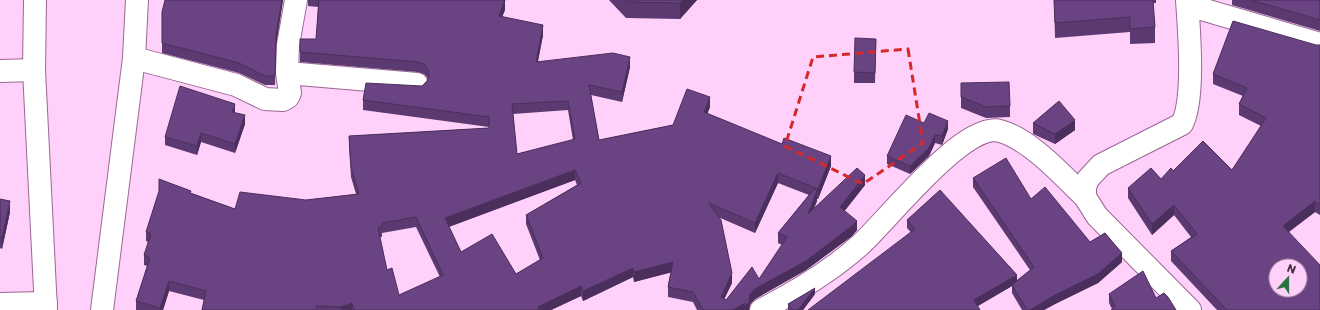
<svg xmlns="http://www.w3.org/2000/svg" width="1320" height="310" font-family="Poppins,sans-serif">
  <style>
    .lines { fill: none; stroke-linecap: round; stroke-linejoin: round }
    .minor-casing { stroke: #9b6795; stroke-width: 24 }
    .tertiary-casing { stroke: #9b6795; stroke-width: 24 }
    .minor { stroke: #fff; stroke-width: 22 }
    .tertiary { stroke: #fff; stroke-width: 22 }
    .wall { fill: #5b3a71; fill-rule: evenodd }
    .shaded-wall { fill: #4a2f5c }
    .building { fill: #6a4383; stroke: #4a2f5c; fill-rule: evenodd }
    .marked { fill: none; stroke: #d62828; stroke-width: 3; stroke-dasharray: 8 5; stroke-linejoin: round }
  </style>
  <rect width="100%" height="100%" fill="#ffd0f9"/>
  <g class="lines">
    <defs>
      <path id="minor" d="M 1187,0 C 1189,30 1195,99 1182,124 L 1101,165 L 1088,179 L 1085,187 L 1085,197 L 1097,216 L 1190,310
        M 1188,5 L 1320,44
        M 134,58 L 236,85 L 265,99 L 283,100 L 288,97 L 290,93 L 287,73 L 288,45 L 296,0
        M 0,71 L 34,70
        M 287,73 L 417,84
        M 0,304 L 46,303
        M 102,310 L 134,58 L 137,0
        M 761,310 C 796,292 830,272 860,245 C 886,222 964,121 1000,131 C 1030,139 1063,176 1085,197"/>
      <path id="tertiary" d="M 35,0 L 34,70 L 46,310"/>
    </defs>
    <use href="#minor" class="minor-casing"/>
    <use href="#tertiary" class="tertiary-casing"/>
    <use href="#minor" class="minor"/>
    <use href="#tertiary" class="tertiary"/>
  </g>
  <path class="wall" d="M 165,0 L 283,0 L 276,45 L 275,85 L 265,85 L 239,73 L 162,53 L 162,12 Z
    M 308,0 L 504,0 L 505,10 L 502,16 L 543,35 L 538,61 L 630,67 L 622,102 L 591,95 L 599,140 L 673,125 L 710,107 L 707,114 L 831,166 L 818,199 L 817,199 L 817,201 L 814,208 L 865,185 L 844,211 L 857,230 L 852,236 L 806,270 L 755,299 L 750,304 L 749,310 L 697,310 L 693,302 L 668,297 L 668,287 L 671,272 L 634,282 L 633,277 L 583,301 L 581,296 L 551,310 L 202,310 L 204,300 L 169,291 L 163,310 L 136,310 L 136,301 L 147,266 L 144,265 L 144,255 L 148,242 L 146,241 L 146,232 L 159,192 L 159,179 L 191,193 L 235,209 L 306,200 L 356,194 L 351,177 L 349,146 L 349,136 L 489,128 L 489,127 L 363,110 L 363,100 L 422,86 L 427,81 L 428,78 L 424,74 L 418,72 L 300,62 L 300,39 L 316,39 L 318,7 L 308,6 ZM 568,110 L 573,140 L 517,154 L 513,114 ZM 575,180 L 577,185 L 526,215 L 526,224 L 540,260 L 516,274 L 461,252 L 449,227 ZM 778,183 L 809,195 L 778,233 L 778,243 L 782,245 L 759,279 L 726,300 L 724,299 L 732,283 L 718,217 L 755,233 ZM 416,227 L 440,277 L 399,295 L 387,270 L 380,237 L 382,237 L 382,233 Z
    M 609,0 L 697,0 L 680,19 L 626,18 Z
    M 1054,0 L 1156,0 L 1156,3 L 1153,3 L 1155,27 L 1155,43 L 1130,44 L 1130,32 L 1055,38 Z
    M 1232,0 L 1320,0 L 1320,31 L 1232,5 Z
    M 876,39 L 875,83 L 854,83 L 854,72 Z
    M 1316,45 L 1320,45 L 1320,215 L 1315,212 L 1289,232 L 1320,310 L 1217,310 L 1171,261 L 1171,251 L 1191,237 L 1174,215 L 1152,235 L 1128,198 L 1128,188 L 1161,179 L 1173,171 L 1232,170 L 1261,126 L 1239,115 L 1239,104 L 1243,96 L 1213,84 L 1213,74 Z
    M 961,83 L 1010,106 L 1010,117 L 986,118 L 961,108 Z
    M 235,113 L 245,124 L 235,153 L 201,142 L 197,155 L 165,145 L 165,137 Z
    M 924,123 L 948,129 L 942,145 L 935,143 L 929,156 L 910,174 L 887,164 L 887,156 Z
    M 1033,123 L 1075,130 L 1055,144 L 1033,134 Z
    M 973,178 L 1031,199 L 1090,242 L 1122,262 L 1098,283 L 1055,304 L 1044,310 L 1022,310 L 1012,293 L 1012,286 L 978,306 L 907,228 L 907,220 L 1017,280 L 1030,270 L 973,187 Z
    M 0,199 L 10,212 L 2,249 L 0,248 Z
    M 815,294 L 803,310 L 788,310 L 788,304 Z
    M 1109,294 L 1156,298 L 1112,309 L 1109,303 Z"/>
  <path class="shaded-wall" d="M 282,0 L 283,0 L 276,45 L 275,85 L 276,35 Z
    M 505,0 L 505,10 L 499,25 L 499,16 Z
    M 683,0 L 697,0 L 680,19 L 680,3 Z
    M 543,25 L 543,35 L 536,71 L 536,62 Z
    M 630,57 L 630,67 L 622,102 L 622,92 Z
    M 710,97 L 710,107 L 704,122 L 704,112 Z
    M 235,104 L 235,113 L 232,112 Z
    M 245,115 L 245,124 L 235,153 L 235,144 Z
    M 1075,120 L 1075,130 L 1055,144 L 1055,134 Z
    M 948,121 L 948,129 L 942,145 L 942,136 Z
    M 201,133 L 201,142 L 197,155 L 197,146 Z
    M 935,135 L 935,143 L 929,156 L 910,174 L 910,166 Z
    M 831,156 L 831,166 L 818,199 L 818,189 Z
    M 575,170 L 575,180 L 445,228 L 445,218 Z
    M 778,173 L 778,183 L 755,233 L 755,223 Z
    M 865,175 L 865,185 L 840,217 L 840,207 Z
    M 817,191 L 817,201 L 808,224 L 808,214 Z
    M 10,201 L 10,212 L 2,249 L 2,238 Z
    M 1315,201 L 1315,212 L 1283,236 L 1283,226 Z
    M 1174,205 L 1174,215 L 1152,235 L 1152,224 Z
    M 857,221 L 857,230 L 852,236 L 806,270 L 755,299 L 750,304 L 749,310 L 733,310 L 745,303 L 750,294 L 755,289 Z
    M 1122,253 L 1122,262 L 1098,283 L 1055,304 L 1044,310 L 1030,310 Z
    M 673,262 L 673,272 L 634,282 L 634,272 Z
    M 633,268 L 633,277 L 583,301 L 583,291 Z
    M 732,273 L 732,283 L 721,306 L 721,297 Z
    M 1017,275 L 1017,283 L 1012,285 L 1012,286 L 974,308 L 974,300 Z
    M 169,281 L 169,291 L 163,310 L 160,310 Z
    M 581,286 L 581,296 L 551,310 L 537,310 L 538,307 Z
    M 815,288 L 815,294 L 803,310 L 798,310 Z
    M 352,303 L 352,310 L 341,310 L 341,307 Z"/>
  <path class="building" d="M 165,0 L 282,0 L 276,35 L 275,76 L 265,76 L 239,63 L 162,43 L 162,12 Z
    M 319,0 L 505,0 L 499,16 L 543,25 L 536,62 L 613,53 L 630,57 L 622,92 L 589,85 L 599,140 L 673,125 L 687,89 L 710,97 L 704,112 L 782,144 L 784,138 L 831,156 L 818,189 L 778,173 L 755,223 L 709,203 L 721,220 L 732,273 L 721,297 L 726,300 L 752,267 L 759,279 L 787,237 L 778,233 L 814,189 L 817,191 L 808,214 L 857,168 L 865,175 L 840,207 L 857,221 L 852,226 L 806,261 L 755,289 L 750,294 L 749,303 L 742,307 L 745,303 L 733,310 L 703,310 L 693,292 L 668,287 L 673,262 L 634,272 L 633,268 L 583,291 L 581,286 L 538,307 L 539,309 L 537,310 L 354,310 L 352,303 L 341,307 L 316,306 L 317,310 L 202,310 L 206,291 L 169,281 L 160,308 L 136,301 L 150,258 L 144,255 L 151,234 L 146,232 L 159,191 L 159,179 L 191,191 L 190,193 L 235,209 L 240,192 L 306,200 L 359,194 L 351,167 L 349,136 L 489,128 L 489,117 L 363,100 L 366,83 L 422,86 L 427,81 L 429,75 L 428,69 L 424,64 L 418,62 L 300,52 L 300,39 L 316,39 ZM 568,101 L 575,139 L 517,154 L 512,104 ZM 575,170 L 581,183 L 526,215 L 543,258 L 516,274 L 492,234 L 461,252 L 445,218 ZM 416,217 L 443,275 L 399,295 L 392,268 L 387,270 L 378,228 L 382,227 L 382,223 Z
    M 624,0 L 683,0 L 680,3 L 626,2 Z
    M 1054,0 L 1153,0 L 1155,27 L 1130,29 L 1130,17 L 1055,23 Z
    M 1251,0 L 1320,0 L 1320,20 Z
    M 1233,21 L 1316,45 L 1320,45 L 1320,205 L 1315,201 L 1283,226 L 1320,265 L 1320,310 L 1227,310 L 1171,251 L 1197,234 L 1174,205 L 1152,224 L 1128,188 L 1151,168 L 1161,179 L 1171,168 L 1173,171 L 1203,141 L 1232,170 L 1266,118 L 1239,104 L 1247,88 L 1213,74 ZM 1276,266 L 1300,266 L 1300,290 L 1276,290 Z
    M 855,38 L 876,39 L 875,73 L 854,72 Z
    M 1009,82 L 1010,106 L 986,107 L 961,97 L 961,83 Z
    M 180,86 L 235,104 L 232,112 L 245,115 L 235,144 L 201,133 L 197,146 L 165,137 Z
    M 1059,101 L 1075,120 L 1055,134 L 1033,123 Z
    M 929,113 L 948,121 L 942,136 L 935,135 L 929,148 L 910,166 L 887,156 L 906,115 L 924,123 Z
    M 1006,158 L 1031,199 L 1045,187 L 1090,242 L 1105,233 L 1122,253 L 1098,274 L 1055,295 L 1030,310 L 1027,310 L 1012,285 L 1034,267 L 973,178 Z
    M 940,190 L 1017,275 L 974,300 L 980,310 L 808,310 L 915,229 L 907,220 Z
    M 0,199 L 10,201 L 2,238 L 0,237 Z
    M 1143,271 L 1156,298 L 1164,293 L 1168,297 L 1176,310 L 1111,310 L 1115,307 L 1109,294 Z
    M 815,288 L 798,310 L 793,310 L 788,304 Z"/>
  <path class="marked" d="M 908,49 L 923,143 L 863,184 L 785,146 L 813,57 Z"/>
  <g transform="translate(1288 278) rotate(21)"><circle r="19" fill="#ffd0f9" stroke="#b48fb0"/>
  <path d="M0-3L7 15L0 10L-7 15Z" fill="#2a7340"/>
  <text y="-6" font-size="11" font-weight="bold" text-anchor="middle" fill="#442e42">N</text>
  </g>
</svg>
